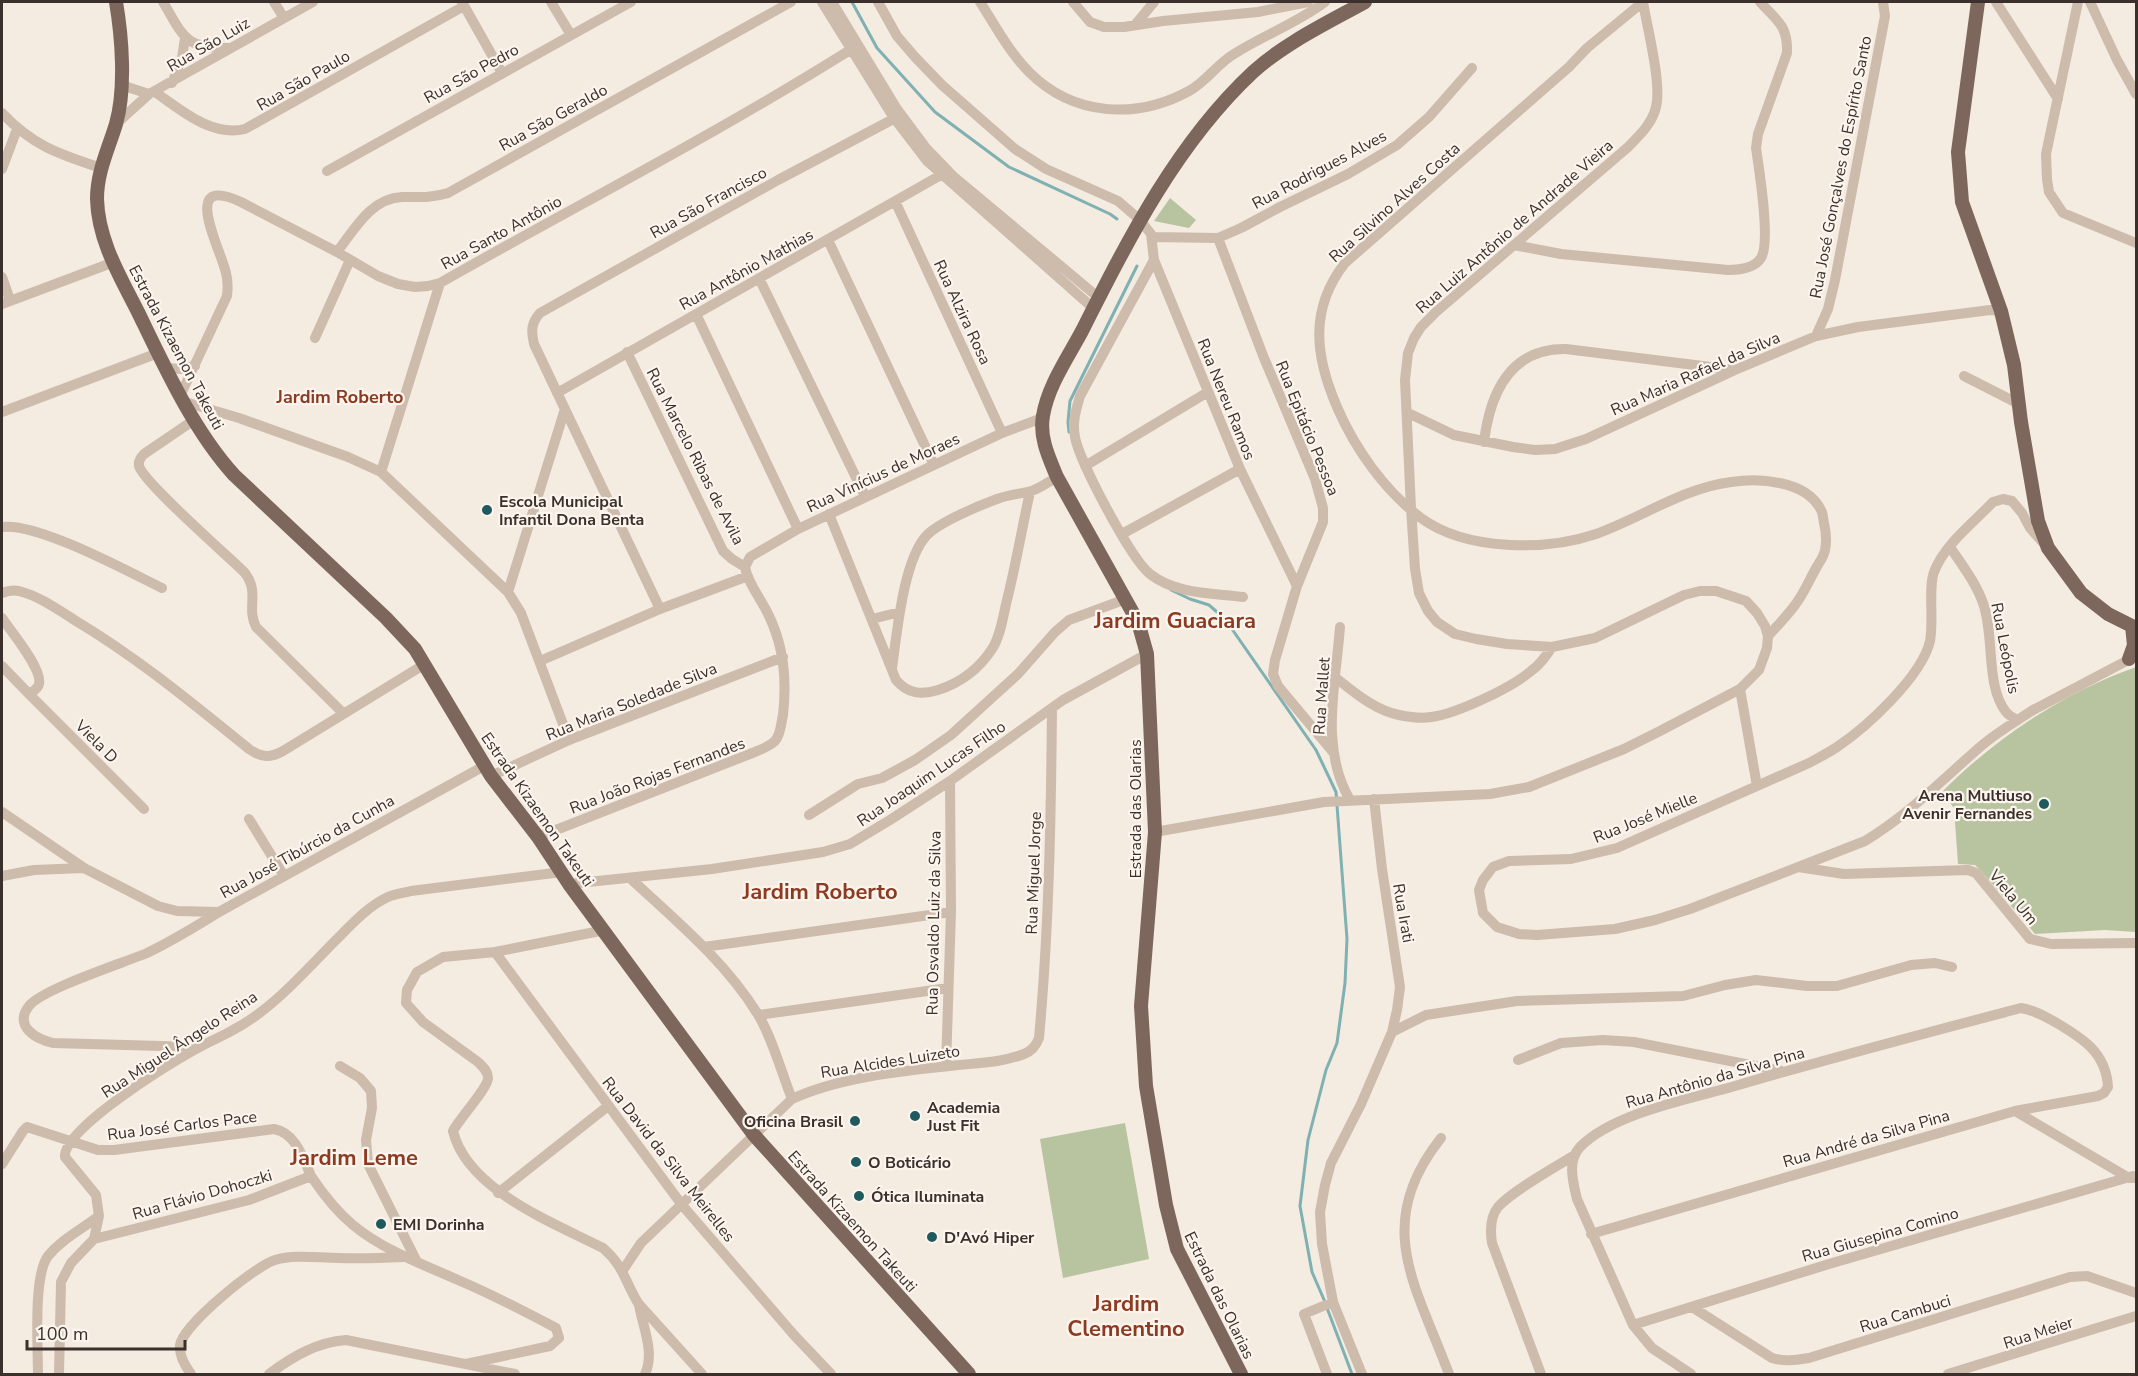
<svg xmlns="http://www.w3.org/2000/svg" width="2138" height="1376" font-family="'Nunito Sans',sans-serif">
  <style>
    .green { fill: #b8c4a0 }
    .lines { fill: none; stroke-linecap: round; stroke-linejoin: round }
    .stream { stroke: #7fb0b2; stroke-width: 3 }
    .minor { stroke: #cdbbac; stroke-width: 10 }
    .major { stroke: #7d675c; stroke-width: 14 }
    .poi-dot { fill: #1f5a5e; stroke: #fbf5ee; stroke-width: 2 }
    .labels { text-anchor: middle; stroke-width: 4.5; stroke-linejoin: round; paint-order: stroke }
    .street-label { font-size: 16px; fill: #3b302b; stroke: #fbf5ee }
    .poi-label { font-size: 16px; font-weight: bold; fill: #3b302b; stroke: #fbf5ee; text-anchor: start }
    .neighbourhood-label { font-size: 18px; font-weight: bold; fill: #8c3b22; stroke: #fbf5ee }
    .district-label { font-size: 22px; font-weight: bold; fill: #8c3b22; stroke: #fbf5ee }
  </style>
  <rect width="100%" height="100%" fill="#f4ebe1"/>
  <path class="green" d="M 1170,198 L 1196,220 L 1189,228 L 1154,221 Z
    M 2136,667 L 2136,932 L 2105,930 L 2035,934 L 1980,870 L 1975,865 L 1958,864 L 1954,808 L 1942,792 C 1995,738 2065,692 2136,667 Z
    M 1125,1123 L 1149,1259 L 1063,1278 L 1040,1139 Z"/>
  <g class="lines">
    <path class="stream" d="M 852,2 L 877,48 L 935,112 L 1009,167 L 1110,214 L 1117,219
      M 1069,432 L 1068,422 L 1070,401 L 1137,266
      M 1171,590 L 1190,599 L 1209,605 L 1225,619 L 1316,750 L 1336,792 L 1347,939 L 1345,983 L 1337,1043 L 1326,1070 L 1308,1140 L 1300,1206 L 1312,1272 L 1325,1302
      M 1327,1308 L 1352,1374"/>
    <path class="minor" d="M 163,2 C 183,35 184,49 228,48
      M 274,2 L 284,18
      M 462,2 L 502,73
      M 551,2 L 571,35
      M 822,2 L 894,118 L 927,161 L 1093,308
      M 832,2 L 897,109 L 926,148 L 953,176 L 1099,298
      M 878,2 L 897,36 L 915,57 L 942,85 L 1015,149 L 1046,169 L 1118,201 L 1140,220 L 1151,234 L 1154,260 L 1240,469 L 1297,586
      M 980,2 C 995,25 1009,52 1029,72 C 1073,116 1136,120 1189,91 C 1206,82 1217,64 1234,54 C 1264,35 1297,23 1325,2
      M 1073,2 L 1090,22 L 1104,27 L 1124,27 L 1163,21 L 1258,12 L 1308,2
      M 1643,2 L 1587,48 L 1569,67 L 1345,263 C 1309,309 1315,356 1337,407 C 1355,449 1385,491 1421,518 C 1466,551 1546,551 1596,534 C 1641,518 1683,488 1731,482 C 1759,478 1806,480 1821,510 C 1823,513 1823,519 1824,523 C 1826,532 1827,541 1825,550 C 1824,557 1818,564 1815,570 C 1809,581 1803,595 1795,605 C 1787,616 1777,626 1768,636
      M 1996,2 L 2058,99
      M 2078,2 L 2046,154 L 2047,179 L 2049,192 L 2063,213 L 2136,243
      M 2090,2 L 2117,60 L 2136,94
      M 1135,25 L 1154,2
      M 172,83 L 182,58 L 185,38
      M 121,85 L 149,94
      M 155,92 C 181,110 211,137 245,129 L 464,6
      M 2,113 C 33,146 59,154 101,168
      M 116,124 L 149,94 L 313,2
      M 2,169 L 17,129
      M 327,171 L 631,2
      M 896,203 L 1002,433
      M 1152,237 L 1218,238 L 1241,228 L 1280,207 L 1348,174 L 1397,145 L 1429,117 L 1472,68
      M 1218,238 L 1264,358 L 1315,479 L 1323,508 L 1323,522 L 1297,586 L 1275,660 L 1273,674 L 1278,686 L 1333,752
      M 828,240 L 934,465
      M 1514,245 L 1561,254 L 1728,270 C 1739,270 1754,269 1761,258 C 1771,242 1759,169 1756,148 L 1758,134 L 1787,53 C 1788,25 1777,21 1760,2
      M 337,252 C 354,230 371,198 402,197 C 418,197 432,198 448,193 L 791,2
      M 1154,260 L 1080,396 C 1076,410 1072,422 1075,437 C 1079,461 1131,559 1150,574 C 1175,594 1213,593 1243,597
      M 2,277 L 10,300
      M 759,278 L 865,496
      M 2,304 L 114,262
      M 696,314 L 798,529
      M 1816,336 L 1828,309 L 1835,280 L 1885,16 L 1883,2
      M 315,338 L 350,260
      M 627,352 L 723,551 L 732,559 L 745,567
      M 167,368 L 180,369 L 195,366
      M 1964,376 L 2019,404
      M 557,393 L 948,171
      M 181,394 L 227,296 C 228,288 228,281 226,273 C 220,247 179,173 241,202 L 337,252 L 378,276 L 398,284 L 415,287 L 428,286 L 440,283 C 579,204 722,131 858,45
      M 185,402 L 239,418 L 348,457 L 381,472 L 508,592 L 521,613 L 569,740
      M 2,412 L 158,353
      M 1408,413 L 1454,435 L 1513,447 L 1535,450 L 1555,449 L 1586,439 L 1735,370 L 1816,336 L 1858,327 L 1990,310 L 2001,311
      M 194,420 L 144,454 C 140,458 138,461 139,466 C 143,482 228,556 245,573 C 260,593 246,607 256,627 L 343,713
      M 1484,442 C 1490,393 1510,348 1566,349 L 1735,370
      M 1085,466 L 1208,392
      M 381,472 L 440,283
      M 829,514 L 896,680 C 908,694 921,695 938,690 C 960,683 979,669 992,649 C 1001,635 1003,616 1007,600 C 1016,564 1022,528 1030,492
      M 2,527 C 37,522 127,571 162,588
      M 1122,534 L 1240,469
      M 2046,546 L 2030,528 L 2022,513 L 2012,501 L 2003,499 L 1993,502 C 1973,523 1944,545 1934,572 C 1928,587 1934,621 1930,641 C 1922,676 1867,727 1837,747 C 1828,753 1818,758 1809,763 L 1617,848 L 1571,859 L 1509,861 L 1493,867 L 1483,880 L 1479,890 L 1483,913 L 1497,927 L 1519,934 L 1537,935 L 1615,929 L 1655,920 L 1690,909 L 1865,841 C 1908,815 1942,780 1980,747 C 1996,733 2015,722 2033,710 L 2136,656
      M 1950,547 C 1962,565 1976,583 1983,603 C 1995,636 1985,685 2006,712 C 2009,716 2014,718 2018,720
      M 745,567 L 750,557 L 798,529 L 1002,433 L 1042,418
      M 508,592 L 565,409
      M 2,593 C 7,591 13,590 19,591 C 39,596 59,610 76,621 C 138,658 193,704 249,749 C 262,758 270,758 283,751 L 425,664
      M 660,609 L 534,344 C 531,331 531,323 540,313 L 778,180 L 901,115
      M 2,618 C 10,630 43,669 39,684 C 38,689 33,691 29,694 L 2,666
      M 872,619 L 900,612
      M 1340,627 C 1336,684 1319,747 1350,800
      M 540,661 L 660,609 L 748,576
      M 892,668 C 897,634 903,560 927,535 C 940,522 978,506 997,499 C 1008,495 1017,494 1028,492 C 1038,490 1048,482 1057,477
      M 1336,678 C 1355,693 1375,710 1399,715 C 1409,717 1420,719 1431,717 C 1456,714 1511,688 1531,671 C 1540,665 1546,656 1552,647
      M 1740,689 L 1757,786
      M 29,694 L 144,809
      M 491,776 L 569,740 L 783,657
      M 1374,799 L 1382,869 L 1400,987 L 1397,1010 L 1392,1032
      M 2,812 L 84,868
      M 809,815 L 858,784 L 882,778 L 915,760 L 951,735 L 1018,674 L 1055,632 L 1069,620 L 1126,599
      M 249,819 L 284,876
      M 1155,832 L 1324,802 L 1490,794 L 1529,787 L 1624,749 L 1660,731 L 1740,689 L 1759,670 L 1767,648 L 1768,636 L 1765,626 L 1757,613 L 1746,601 L 1716,591 L 1700,591 L 1684,595 L 1595,638 L 1552,647 L 1507,644 L 1476,639 L 1455,634 L 1437,622 L 1428,611 L 1419,593 L 1415,569 L 1411,508 L 1405,380 L 1408,353 L 1414,338 L 1421,327 L 1436,312 L 1627,148 C 1639,136 1652,124 1656,107 C 1662,84 1647,27 1643,2
      M 538,837 L 755,752 C 762,749 770,746 775,741 C 781,734 781,723 783,715 C 787,680 784,647 769,616 C 762,600 748,584 745,567
      M 1798,867 L 1844,874 L 1968,870 L 1976,873 L 2030,939 L 2051,944 L 2136,943
      M 2,876 L 34,870 L 84,868 L 158,906 L 177,911 L 219,912 L 484,766
      M 630,878 C 675,920 724,960 757,1013 C 771,1034 782,1074 792,1099
      M 569,884 L 712,869 L 823,852 L 850,844 L 890,820 L 950,781 L 1063,700 L 1147,654
      M 605,930 L 495,952 L 443,957 L 417,972 L 407,990 L 406,1003 L 423,1022 L 478,1062 C 483,1067 488,1071 488,1078 C 488,1088 459,1119 453,1131 C 467,1190 554,1223 603,1248 C 624,1266 625,1282 638,1303 L 702,1374
      M 704,947 L 951,912
      M 495,952 L 682,1205 L 794,1335 L 831,1374
      M 759,1015 L 948,988
      M 198,1047 L 53,1043 C 36,1039 13,1026 29,1006 C 42,989 123,963 147,953 C 172,941 195,927 219,912
      M 1518,1060 L 1561,1043 L 1603,1040 L 1634,1042 L 1781,1071
      M 340,1066 L 360,1078 L 371,1091 L 372,1108 L 366,1140 L 368,1164 L 417,1262
      M 946,1066 L 951,912 L 950,781
      M 1441,1138 C 1372,1225 1416,1285 1449,1374
      M 2,1164 L 23,1131 L 27,1127 L 98,1150 L 114,1150 L 274,1129 C 296,1133 303,1158 311,1176
      M 498,1193 L 608,1106
      M 1591,1234 L 2015,1111 L 2129,1178 L 2136,1178
      M 94,1239 L 249,1200 L 311,1176 C 323,1194 336,1211 353,1225 C 383,1250 422,1264 458,1280 C 491,1294 524,1311 556,1328 L 559,1338 L 550,1346 L 466,1364
      M 623,1270 L 641,1243 L 792,1099 C 837,1078 900,1071 950,1066 C 975,1063 1001,1063 1024,1054 C 1032,1051 1036,1046 1039,1038 C 1049,929 1051,818 1052,708
      M 639,1305 C 643,1327 655,1353 645,1374
      M 1692,1307 L 1772,1358 C 1785,1362 1796,1360 1809,1358 L 2070,1277 L 2087,1276 L 2136,1293
      M 1633,1325 L 1829,1264 L 2133,1176
      M 38,1374 C 38,1347 33,1276 48,1256 C 62,1239 82,1229 99,1216
      M 59,1374 L 61,1282 L 71,1263 L 94,1239 L 99,1216 L 96,1195 L 65,1157 C 62,1129 171,1063 196,1049 C 208,1042 221,1037 233,1030 C 273,1009 304,972 336,940 C 351,925 368,906 388,897 C 395,894 404,893 411,891 L 562,872
      M 191,1374 C 185,1366 179,1356 180,1345 C 183,1325 255,1266 275,1260 C 295,1254 318,1258 339,1258 C 361,1259 383,1258 404,1257
      M 269,1374 C 292,1357 317,1342 346,1340 L 515,1374
      M 1327,1374 L 1304,1314 L 1333,1302
      M 1362,1374 L 1333,1302 L 1322,1244 L 1320,1212 L 1325,1185 L 1331,1163 L 1361,1104 L 1392,1032 L 1426,1015 L 1517,1001 L 1683,996 L 1725,985 L 1756,980 L 1807,986 L 1837,986 L 1911,965 L 1935,963 L 1952,967
      M 1541,1374 L 1492,1243 C 1490,1230 1490,1217 1498,1207 C 1512,1191 1554,1168 1573,1156
      M 1691,1374 L 1652,1348 L 1633,1325 L 1577,1199 C 1573,1182 1567,1161 1580,1147 C 1613,1113 1690,1099 1735,1086 C 1830,1058 1926,1033 2021,1008 C 2034,1010 2044,1016 2055,1022 C 2082,1038 2106,1052 2108,1087 L 2104,1093 L 2098,1096 L 2015,1111
      M 1948,1374 L 2136,1316"/>
    <path class="major" d="M 116,2 C 122,37 126,89 116,124 C 108,150 97,172 97,199 C 98,241 121,278 139,314 C 165,368 194,431 234,475 L 386,618 L 415,649 L 491,776 L 538,837 L 569,884 L 754,1135 L 969,1374
      M 1978,2 L 1958,152 L 1962,202 L 2001,311 L 2014,365 L 2021,422 L 2038,521 L 2048,548 L 2081,593 L 2108,614 L 2136,628
      M 2129,659 L 2134,645 L 2132,626
      M 1241,1374 L 1177,1249 L 1166,1205 L 1146,1086 L 1141,1006 L 1155,832 L 1147,654 L 1138,622 L 1057,477 C 1049,458 1039,437 1043,416 C 1048,385 1069,356 1083,329 C 1129,238 1177,143 1253,72 C 1285,43 1327,23 1365,2"/>
  </g>
  <g class="poi-dot">
    <circle cx="487" cy="510" r="6"/>
    <circle cx="2044" cy="804" r="6"/>
    <circle cx="915" cy="1116" r="6"/>
    <circle cx="855" cy="1121" r="6"/>
    <circle cx="856" cy="1162" r="6"/>
    <circle cx="859" cy="1196" r="6"/>
    <circle cx="381" cy="1224" r="6"/>
    <circle cx="932" cy="1237" r="6"/>
  </g>
  <g class="labels">
    <g class="street-label">
      <text transform="translate(208 44) rotate(-30)" y="6">Rua São Luiz</text>
      <text transform="translate(471 73) rotate(-29)" y="6">Rua São Pedro</text>
      <text transform="translate(303 80) rotate(-30)" y="6">Rua São Paulo</text>
      <text transform="translate(553 117) rotate(-29)" y="6">Rua São Geraldo</text>
      <text transform="translate(1840 167) rotate(-79)" y="6">Rua José Gonçalves do Espírito Santo</text>
      <text transform="translate(1319 169) rotate(-28)" y="6">Rua Rodrigues Alves</text>
      <text transform="translate(708 202) rotate(-29)" y="6">Rua São Francisco</text>
      <text transform="translate(1394 202) rotate(-42)" y="6">Rua Silvino Alves Costa</text>
      <text transform="translate(1514 226) rotate(-41)" y="6">Rua Luiz Antônio de Andrade Vieira</text>
      <text transform="translate(501 232) rotate(-29)" y="6">Rua Santo Antônio</text>
      <text transform="translate(746 269) rotate(-29)" y="6">Rua Antônio Mathias</text>
      <text transform="translate(963 312) rotate(65)" y="6">Rua Alzira Rosa</text>
      <text transform="translate(177 347) rotate(62)" y="6">Estrada Kizaemon Takeuti</text>
      <text transform="translate(1695 373) rotate(-24)" y="6">Rua Maria Rafael da Silva</text>
      <text transform="translate(1227 399) rotate(68)" y="6">Rua Nereu Ramos</text>
      <text transform="translate(1308 428) rotate(68)" y="6">Rua Epitácio Pessoa</text>
      <text transform="translate(696 456) rotate(63)" y="6">Rua Marcelo Ribas de Avila</text>
      <text transform="translate(883 472) rotate(-25)" y="6">Rua Vinícius de Moraes</text>
      <text transform="translate(2006 648) rotate(79)" y="6">Rua Leópolis</text>
      <text transform="translate(1321 696) rotate(-86)" y="6">Rua Mallet</text>
      <text transform="translate(631 701) rotate(-22)" y="6">Rua Maria Soledade Silva</text>
      <text transform="translate(97 741) rotate(45)" y="6">Viela D</text>
      <text transform="translate(931 773) rotate(-34)" y="6">Rua Joaquim Lucas Filho</text>
      <text transform="translate(657 775) rotate(-21)" y="6">Rua João Rojas Fernandes</text>
      <text transform="translate(538 809) rotate(55)" y="6">Estrada Kizaemon Takeuti</text>
      <text transform="translate(1135 809) rotate(-90)" y="6">Estrada das Olarias</text>
      <text transform="translate(1645 817) rotate(-22)" y="6">Rua José Mielle</text>
      <text transform="translate(307 846) rotate(-29)" y="6">Rua José Tibúrcio da Cunha</text>
      <text transform="translate(1033 873) rotate(-88)" y="6">Rua Miguel Jorge</text>
      <text transform="translate(2014 897) rotate(50)" y="6">Viela Um</text>
      <text transform="translate(1404 913) rotate(80)" y="6">Rua Irati</text>
      <text transform="translate(933 923) rotate(-89)" y="6">Rua Osvaldo Luiz da Silva</text>
      <text transform="translate(179 1044) rotate(-33)" y="6">Rua Miguel Ângelo Reina</text>
      <text transform="translate(890 1061) rotate(-9)" y="6">Rua Alcides Luizeto</text>
      <text transform="translate(1715 1077) rotate(-16)" y="6">Rua Antônio da Silva Pina</text>
      <text transform="translate(182 1125) rotate(-7)" y="6">Rua José Carlos Pace</text>
      <text transform="translate(1866 1138) rotate(-16)" y="6">Rua André da Silva Pina</text>
      <text transform="translate(669 1159) rotate(52)" y="6">Rua David da Silva Meirelles</text>
      <text transform="translate(202 1194) rotate(-16)" y="6">Rua Flávio Dohoczki</text>
      <text transform="translate(853 1221) rotate(48)" y="6">Estrada Kizaemon Takeuti</text>
      <text transform="translate(1880 1234) rotate(-16)" y="6">Rua Giusepina Comino</text>
      <text transform="translate(1220 1295) rotate(64)" y="6">Estrada das Olarias</text>
      <text transform="translate(1905 1313) rotate(-17)" y="6">Rua Cambuci</text>
      <text transform="translate(2038 1332) rotate(-18)" y="6">Rua Meier</text>
    </g>
    <g class="poi-label">
      <text x="499" y="507">Escola Municipal<tspan x="499" dy="18">Infantil Dona Benta</tspan></text>
      <text x="2032" y="801" text-anchor="end">Arena Multiuso<tspan x="2032" dy="18">Avenir Fernandes</tspan></text>
      <text x="927" y="1113">Academia<tspan x="927" dy="18">Just Fit</tspan></text>
      <text x="843" y="1127" text-anchor="end">Oficina Brasil</text>
      <text x="868" y="1168">O Boticário</text>
      <text x="871" y="1202">Ótica Iluminata</text>
      <text x="393" y="1230">EMI Dorinha</text>
      <text x="944" y="1243">D'Avó Hiper</text>
    </g>
    <g class="neighbourhood-label">
      <text x="340" y="403">Jardim Roberto</text>
    </g>
    <g class="district-label">
      <text x="1175" y="628">Jardim Guaciara</text>
      <text x="820" y="899">Jardim Roberto</text>
      <text x="354" y="1165">Jardim Leme</text>
      <text x="1126" y="1311">Jardim<tspan x="1126" dy="25">Clementino</tspan></text>
    </g>
  </g>
  <rect width="2138" height="1376" fill="none" stroke="#3b302b" stroke-width="6"/>
  <path d="M27 1340v9h158v-9" fill="none" stroke="#3b302b" stroke-width="3"/>
  <text x="36" y="1340" font-size="18" fill="#3b302b" stroke="#fbf5ee" stroke-width="4.5" paint-order="stroke">100 m</text>
</svg>
